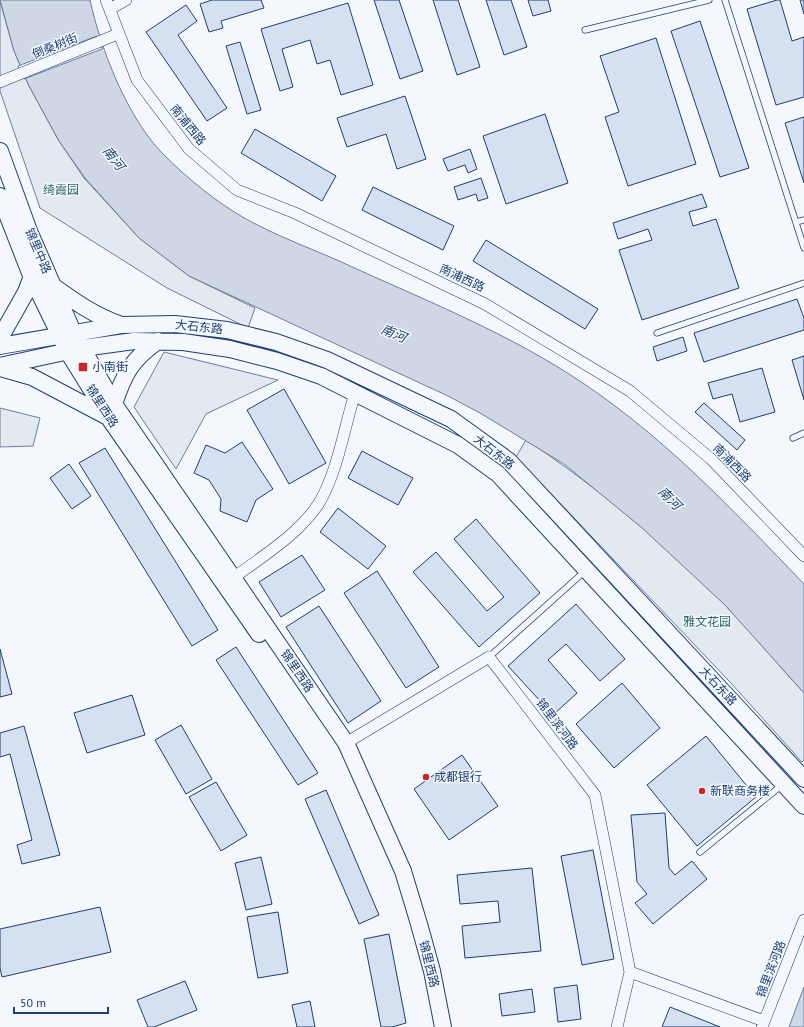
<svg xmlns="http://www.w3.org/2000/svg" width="804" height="1027" font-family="'PT Sans','Noto Sans SC',sans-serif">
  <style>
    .green { fill: #e3e9f0; stroke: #687fa3 }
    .water { fill: #cfd7e4; stroke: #687fa3 }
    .pier { fill: #f4f7fb; stroke: #687fa3 }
    .building { fill: #d5e0f0; stroke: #1d3f73 }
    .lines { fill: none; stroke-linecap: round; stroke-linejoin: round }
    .lane-casing { stroke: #1d3f73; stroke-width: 7 }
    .street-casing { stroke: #1d3f73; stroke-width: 12 }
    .secondary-casing { stroke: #1d3f73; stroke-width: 18 }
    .lane { stroke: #f4f7fb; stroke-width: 5.5 }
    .street { stroke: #f4f7fb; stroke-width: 11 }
    .secondary { stroke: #f4f7fb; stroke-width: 16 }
    .poi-dot { fill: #c62828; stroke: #f4f7fb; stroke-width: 1.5 }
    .labels { text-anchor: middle; stroke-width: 3; stroke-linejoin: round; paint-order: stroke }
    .street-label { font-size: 12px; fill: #1d3f73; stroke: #f4f7fb }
    .park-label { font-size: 12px; fill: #2c6c60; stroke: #f4f7fb }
    .poi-label { font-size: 12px; fill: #1d3f73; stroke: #f4f7fb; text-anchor: start }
    .water-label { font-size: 13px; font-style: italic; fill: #1d3f73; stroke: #f4f7fb }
  </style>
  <rect width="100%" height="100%" fill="#f4f7fb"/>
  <path class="green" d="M 0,1 L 14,51 L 29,86 L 59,141 L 84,178 L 139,238 L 189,276 L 255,308 L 248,328 L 167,288 L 40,208 L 0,91 Z
    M 164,352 L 278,380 L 206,414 L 176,469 L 134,407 Z
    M 0,408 L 40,418 L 33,446 L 0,447 Z
    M 526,440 C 598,487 664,544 725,605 C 752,633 777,664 804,693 L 804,760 L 802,762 L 730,682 L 516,457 Z"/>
  <path class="water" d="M 0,0 L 90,0 C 101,50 127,117 163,154 C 187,178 216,202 246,219 C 275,235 307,247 337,260 C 415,296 497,328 569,374 C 659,431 731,508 804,584 L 804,693 L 725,605 L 641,527 L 564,464 L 480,413 L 448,396 L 189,276 L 139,238 L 85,178 L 59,141 L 29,86 L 14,51 Z
    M 804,987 L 804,1027 L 789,1027 Z"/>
  <path class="pier" d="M 97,36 L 102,49 L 24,79 L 18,66 Z"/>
  <path class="building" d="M 212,0 L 261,0 L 264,8 L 221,21 L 223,28 L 209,32 L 200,4 Z
    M 374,0 L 399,0 L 423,71 L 400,79 Z
    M 433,0 L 458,0 L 480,67 L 457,75 Z
    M 486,0 L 511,0 L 527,47 L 504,55 Z
    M 528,0 L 548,0 L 551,11 L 533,16 Z
    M 777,0 L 780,0 L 792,41 L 804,37 L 804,97 L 776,105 L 747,9 Z
    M 800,0 L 804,0 L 804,14 Z
    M 348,3 L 373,85 L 341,95 L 330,60 L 317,64 L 310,40 L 282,49 L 293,87 L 280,91 L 261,29 Z
    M 186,5 L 197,21 L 178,35 L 227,108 L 207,121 L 146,32 Z
    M 700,21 L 749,168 L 720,177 L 671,31 Z
    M 656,38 L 696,164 L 628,186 L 605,117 L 619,112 L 600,56 Z
    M 240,42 L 261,110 L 247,114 L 226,46 Z
    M 405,96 L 426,159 L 397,169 L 386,134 L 347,147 L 337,118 Z
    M 545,114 L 568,183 L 506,204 L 483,136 Z
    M 804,117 L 804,183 L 785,123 Z
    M 255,129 L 336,176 L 322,201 L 241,153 Z
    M 470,149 L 477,169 L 468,173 L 465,165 L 448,171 L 443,159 Z
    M 481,178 L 488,198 L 478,201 L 476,194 L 458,200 L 454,187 Z
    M 373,187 L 454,226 L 443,250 L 362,210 Z
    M 702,194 L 707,207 L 689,212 L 693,226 L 716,219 L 739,288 L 642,320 L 619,250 L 652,240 L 648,229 L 618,239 L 613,223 Z
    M 486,240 L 598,309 L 585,329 L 473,261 Z
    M 797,299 L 804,318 L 804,330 L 704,362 L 694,333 Z
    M 683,337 L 687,351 L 657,361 L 653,347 Z
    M 804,356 L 804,400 L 792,360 Z
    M 762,368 L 775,412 L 740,422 L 732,394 L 713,399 L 708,383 Z
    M 284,389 L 326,463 L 289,484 L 247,410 Z
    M 704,403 L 745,440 L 737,450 L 695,412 Z
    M 242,442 L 273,489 L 256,500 L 247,522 L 220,511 L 221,499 L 209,480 L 194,473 L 206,445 L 225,453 Z
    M 105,448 L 218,630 L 192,646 L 79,463 Z
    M 362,451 L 413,478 L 398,505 L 348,478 Z
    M 69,464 L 91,496 L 72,509 L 50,478 Z
    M 338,508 L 386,546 L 368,569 L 320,532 Z
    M 476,519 L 540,593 L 479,647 L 413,572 L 436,552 L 487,611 L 504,597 L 454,539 Z
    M 302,555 L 325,590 L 281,617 L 259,582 Z
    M 377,571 L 439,667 L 406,688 L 344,593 Z
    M 576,604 L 625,659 L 600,681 L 566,644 L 548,660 L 577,693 L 553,715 L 508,666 Z
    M 319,606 L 381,701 L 348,723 L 286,627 Z
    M 236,647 L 318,773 L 298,785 L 216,660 Z
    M 0,649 L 12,694 L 0,697 Z
    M 622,683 L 660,728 L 614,768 L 576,724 Z
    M 132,695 L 145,735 L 87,753 L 74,713 Z
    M 181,725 L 212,779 L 186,794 L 155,740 Z
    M 24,726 L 60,855 L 22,864 L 17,845 L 32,840 L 10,754 L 0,757 L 0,733 Z
    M 706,736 L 756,797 L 697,846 L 647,785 Z
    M 462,755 L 498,806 L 449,840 L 414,789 Z
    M 216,782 L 247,835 L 221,851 L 189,797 Z
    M 326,790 L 379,915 L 359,924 L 305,799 Z
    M 665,813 L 669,868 L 675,875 L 692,861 L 707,879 L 653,924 L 635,903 L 647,894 L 637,882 L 631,815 Z
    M 593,850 L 614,959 L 582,965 L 561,856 Z
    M 261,857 L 272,904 L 246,910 L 235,863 Z
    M 532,868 L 541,951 L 465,958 L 462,926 L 500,922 L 498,901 L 460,904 L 457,875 Z
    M 100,907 L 111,952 L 2,977 L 0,968 L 0,929 Z
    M 278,912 L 288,973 L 258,978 L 247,917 Z
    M 389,934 L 406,1023 L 392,1027 L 381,1027 L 364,939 Z
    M 185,981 L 197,1010 L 154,1027 L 148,1027 L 137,1000 Z
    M 577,985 L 581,1019 L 558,1022 L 554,988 Z
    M 532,989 L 535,1012 L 502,1016 L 499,994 Z
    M 310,1001 L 315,1027 L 297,1027 L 292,1005 Z
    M 670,1007 L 720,1027 L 662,1027 Z"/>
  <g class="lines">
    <defs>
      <path id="lane" d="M 725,0 L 804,248
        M 585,30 L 709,0
        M 796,222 L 804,220
        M 657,333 L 804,283
        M 793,438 L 804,433
        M 489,657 L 585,571
        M 700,852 L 782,785"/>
      <path id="street" d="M 106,0 L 137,80 L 189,149 L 237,190 L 295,213 L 485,304 L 630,391 L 711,459 L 804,556
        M 110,9 L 126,0
        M 0,82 L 118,34
        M 228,582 C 259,558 298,536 319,503 C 337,474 345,425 355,393
        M 346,743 L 489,657 L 595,795 L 630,972
        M 617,1027 L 630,972 L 764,1021
        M 762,1027 L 804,920"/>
      <path id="secondary" d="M 0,151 L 29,231 L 73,332 L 114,404 L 346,743 L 403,871 L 419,924 L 432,971 L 443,1027
        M 0,196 L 32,278 L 68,352 L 109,418 L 259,634
        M 53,286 C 74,301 95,316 119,324
        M 0,338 L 26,292 L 32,276
        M 0,346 L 121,325 L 175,324 L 227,330 L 276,342 L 327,360 L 451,419 L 509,461 L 804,779
        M 0,366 L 83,348 L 134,341 L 183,342 L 230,349 L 277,361 L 321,376 L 458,445 L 498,474 L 804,806
        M 0,368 L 32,377 L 106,416
        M 114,404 C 124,374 131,360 158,341"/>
    </defs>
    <use href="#lane" class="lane-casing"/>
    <use href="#street" class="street-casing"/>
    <use href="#secondary" class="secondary-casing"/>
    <use href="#lane" class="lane"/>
    <use href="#street" class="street"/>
    <use href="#secondary" class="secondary"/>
  </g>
  <g class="poi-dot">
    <rect x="78" y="362" width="10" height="10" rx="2"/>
    <circle cx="426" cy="777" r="4"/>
    <circle cx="702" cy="791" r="4"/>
  </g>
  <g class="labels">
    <g class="street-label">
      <text transform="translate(55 46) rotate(-22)" y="4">倒桑树街</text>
      <text transform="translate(188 125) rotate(51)" y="4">南浦西路</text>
      <text transform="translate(38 251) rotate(67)" y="4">锦里中路</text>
      <text transform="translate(462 278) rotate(25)" y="4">南浦西路</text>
      <text transform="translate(199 327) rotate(6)" y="4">大石东路</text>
      <text transform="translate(102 406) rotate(57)" y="4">锦里西路</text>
      <text transform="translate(494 452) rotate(38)" y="4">大石东路</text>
      <text transform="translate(732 463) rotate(45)" y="4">南浦西路</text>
      <text transform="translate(297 671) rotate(56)" y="4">锦里西路</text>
      <text transform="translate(718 686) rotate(47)" y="4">大石东路</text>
      <text transform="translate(557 724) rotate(53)" y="4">锦里滨河路</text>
      <text transform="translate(429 964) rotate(76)" y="4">锦里西路</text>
      <text transform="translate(771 969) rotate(-69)" y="4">锦里滨河路</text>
    </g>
    <g class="park-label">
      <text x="61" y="194">绮霞园</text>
      <text x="707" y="626">雅文花园</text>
    </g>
    <g class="poi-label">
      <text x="92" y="371">小南街</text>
      <text x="434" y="781">成都银行</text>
      <text x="710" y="795">新联商务楼</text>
    </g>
    <g class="water-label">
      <text transform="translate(114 158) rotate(52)" y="5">南河</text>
      <text transform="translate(394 333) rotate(23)" y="5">南河</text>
      <text transform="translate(670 498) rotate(45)" y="5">南河</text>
    </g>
  </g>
  <path d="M14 1007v6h94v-6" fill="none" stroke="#1d3f73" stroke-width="2"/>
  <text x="20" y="1007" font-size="12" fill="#1d3f73" stroke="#f4f7fb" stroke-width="3" paint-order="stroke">50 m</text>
</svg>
